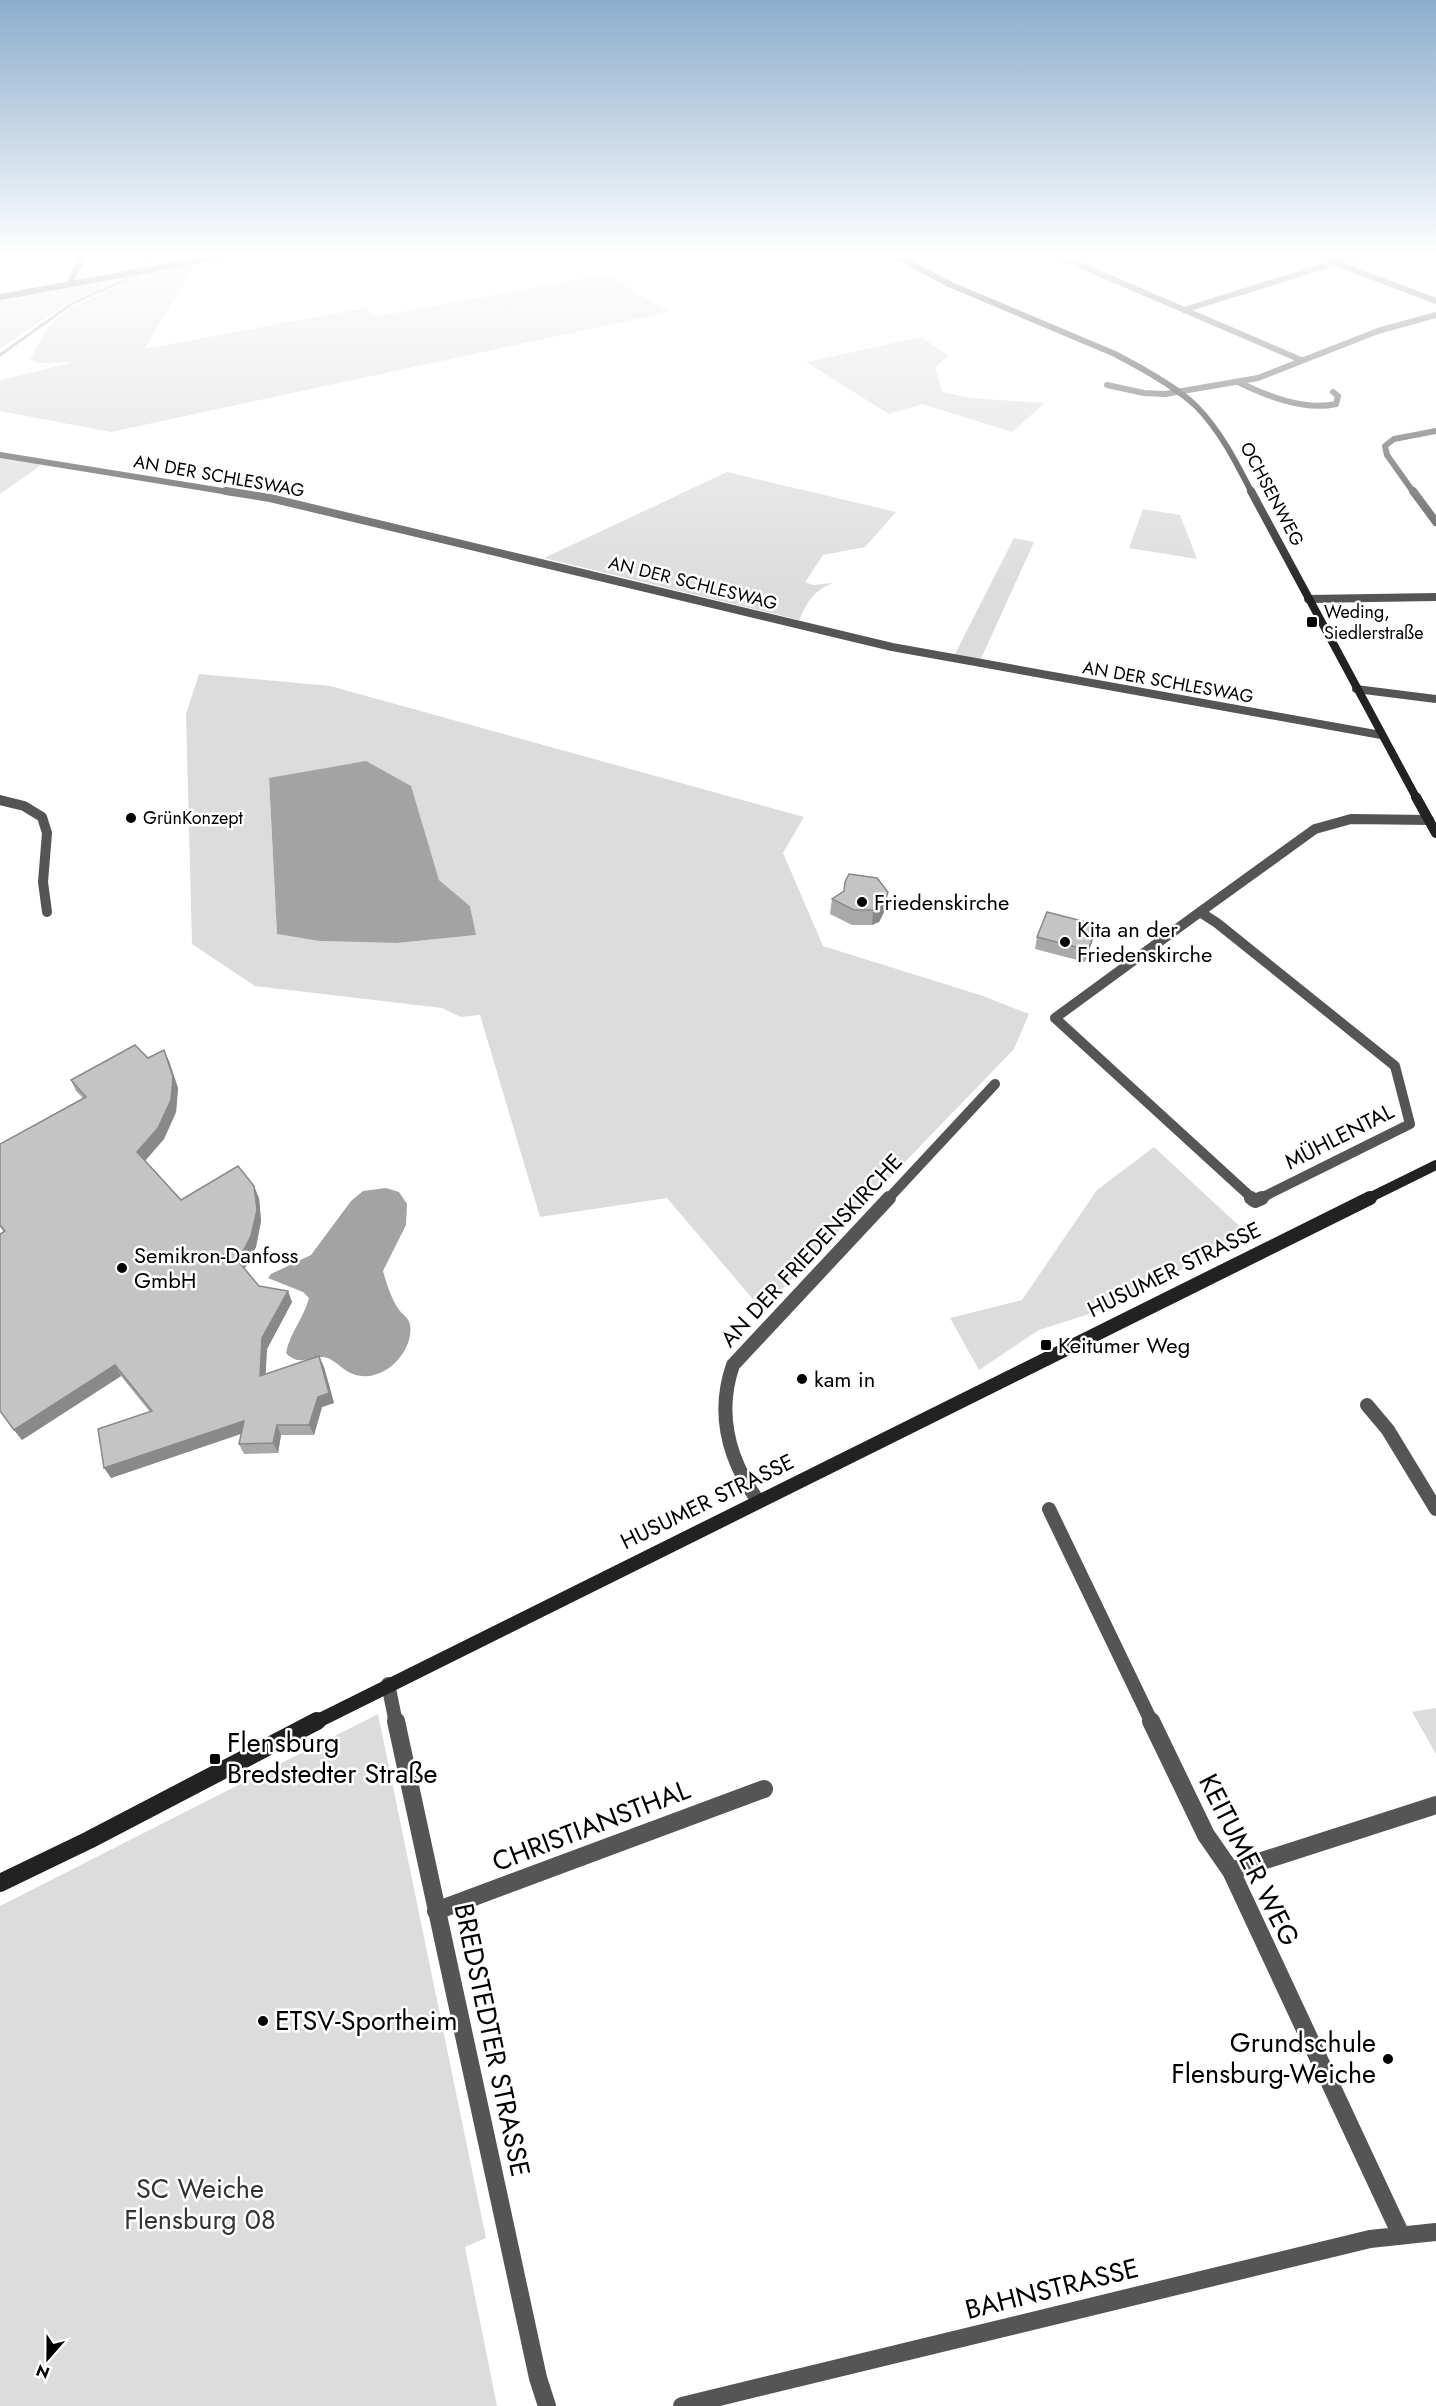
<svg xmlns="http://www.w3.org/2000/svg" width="1436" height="2406" font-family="Jost,sans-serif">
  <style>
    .green { fill: #dcdcdc; fill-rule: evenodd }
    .water { fill: #a3a3a3 }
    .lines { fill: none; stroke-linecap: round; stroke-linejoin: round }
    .stream { stroke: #a3a3a3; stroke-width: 3 }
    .street-far4 { stroke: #555; stroke-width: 6 }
    .street-far3 { stroke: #555; stroke-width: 8 }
    .street-far2 { stroke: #555; stroke-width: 10 }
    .street-far1 { stroke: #555; stroke-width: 14 }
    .street { stroke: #555; stroke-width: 18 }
    .secondary-far4 { stroke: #222; stroke-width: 6 }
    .secondary-far3 { stroke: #222; stroke-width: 8 }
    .secondary-far2 { stroke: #222; stroke-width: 10 }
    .secondary-far1 { stroke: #222; stroke-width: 14 }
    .secondary { stroke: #222; stroke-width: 18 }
    .wall { fill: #a9a9a9 }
    .shaded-wall { fill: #898989 }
    .building { fill: #c4c4c4; stroke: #898989; stroke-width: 1.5 }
    .poi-dot { fill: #000; stroke: #fff; stroke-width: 2 }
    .labels { text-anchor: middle; stroke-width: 5; stroke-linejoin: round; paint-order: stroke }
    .far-street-label { font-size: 18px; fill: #000; stroke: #fff }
    .far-poi-label { font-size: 18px; fill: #000; stroke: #fff; text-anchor: start }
    .poi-label { font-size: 22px; fill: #000; stroke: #fff; text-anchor: start }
    .street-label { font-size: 22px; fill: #000; stroke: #fff }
    .near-poi-label { font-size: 27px; fill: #000; stroke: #fff; text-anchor: start }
    .near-street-label { font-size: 27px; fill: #000; stroke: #fff }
    .near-park-label { font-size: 27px; fill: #333; stroke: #fff }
  </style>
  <rect width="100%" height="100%" fill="#fff"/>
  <path class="green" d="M 195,265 L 144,349 L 364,308 L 375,317 L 606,274 L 669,312 L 111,432 L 0,411 L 0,380 L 75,362 L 39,363 L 30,359 L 48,327 L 69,309 L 150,270 Z
    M 137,273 L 69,302 L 0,349 L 0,299 Z
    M 921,337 L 949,356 L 935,367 L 942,392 L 970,398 L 1045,403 L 1012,432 L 922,404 L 889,414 L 806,362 Z
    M 0,458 L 38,464 L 40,466 L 0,494 Z
    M 727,472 L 896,512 L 865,547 L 823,555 L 805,582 L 813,585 L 833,583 C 813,591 808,601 799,620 L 544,558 Z
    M 1143,509 L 1180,515 L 1197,559 L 1129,548 Z
    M 1014,538 L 1034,542 L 980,661 L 954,656 Z
    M 199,674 L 330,686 L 804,817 L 783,853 L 823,946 L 983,996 L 1029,1014 L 1014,1049 L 762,1310 L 667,1198 L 540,1217 L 480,1015 L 461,1017 L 442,1008 L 255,986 L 192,944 L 186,714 ZM 269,778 L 410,786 L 439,880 L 470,906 L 475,935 L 397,943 L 319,941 L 277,934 Z
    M 1154,1147 L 1248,1234 L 1114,1306 L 1039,1330 L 979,1370 L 950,1318 L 1022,1300 L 1097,1190 Z
    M 1436,1708 L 1436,1754 L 1412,1712 Z
    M 378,1714 L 486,2238 L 465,2247 L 497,2406 L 0,2406 L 0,1906 Z"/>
  <path class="water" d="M 366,761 L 411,786 L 439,880 L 470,906 L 476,935 L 397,943 L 319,941 L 277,934 L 269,778 Z
    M 386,1188 L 399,1192 L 407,1204 L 406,1225 L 383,1271 C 387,1285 391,1298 399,1310 C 403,1315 409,1318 410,1325 C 414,1350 387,1379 362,1376 C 347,1375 341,1365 330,1359 C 315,1351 302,1370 286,1353 C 290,1332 304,1318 309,1298 L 303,1292 L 268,1278 L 271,1274 L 311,1255 L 351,1201 L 363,1191 Z"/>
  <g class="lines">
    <path class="stream" d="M 0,355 L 73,303 L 139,274 L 147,268 L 145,257"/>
    <path class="street-far4" d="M 1061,257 L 1301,360
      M 1320,257 L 1436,301
      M 73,282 L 71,280 L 83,258
      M 0,297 L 217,257
      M 1184,310 L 1353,257
      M 1238,382 C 1267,396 1304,411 1336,404 L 1338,396 L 1333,392
      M 1107,385 L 1144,393 L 1165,394 L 1258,378 L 1378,331 L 1436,315
      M 0,455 L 235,493
      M 1414,493 L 1387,455 L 1385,446 L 1394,439 L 1436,431"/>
    <path class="street-far3" d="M 226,491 L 270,498 L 892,647 L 1381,735
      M 1413,491 L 1436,522
      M 1308,599 L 1436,597
      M 1356,689 L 1436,699"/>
    <path class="street-far2" d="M 0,800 L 24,806 L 42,817 L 47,833 L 43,882 L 47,912
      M 1200,912 L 1217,923 L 1395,1066 L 1410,1124 L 1259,1199
      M 1200,912 L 1055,1018 L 1253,1199
      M 1200,912 L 1315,829 L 1351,819 L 1429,820
      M 888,1199 L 995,1084"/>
    <path class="street-far1" d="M 1251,1198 L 1255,1201 L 1262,1198
      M 1367,1405 L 1388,1430 L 1436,1509
      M 758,1501 C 729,1460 716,1414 733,1365 L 889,1198
      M 1049,1509 L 1152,1723
      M 388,1684 L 396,1723"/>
    <path class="street" d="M 396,1721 L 538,2378 L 547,2406
      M 1151,1721 L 1206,1835 L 1231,1871 L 1401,2235
      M 1231,1871 L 1436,1805
      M 436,1911 L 764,1789
      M 682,2406 L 1370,2239 L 1436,2232"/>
    <path class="secondary-far4" d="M 898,257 L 949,284 L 1115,354 C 1138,366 1179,389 1197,407 C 1221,432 1236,462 1252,493"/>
    <path class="secondary-far3" d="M 1251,491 L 1417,799"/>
    <path class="secondary-far2" d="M 1416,797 L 1436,833
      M 1367,1199 L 1436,1165"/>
    <path class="secondary-far1" d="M 314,1723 L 1370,1198"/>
    <path class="secondary" d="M 0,1883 L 89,1840 L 317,1721"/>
  </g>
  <path class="wall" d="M 832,899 L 886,908 L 879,922 L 872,925 L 852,925 L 830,914 Z
    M 1098,925 L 1085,962 L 1035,949 L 1037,937 Z
    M 148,1058 L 169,1061 L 178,1088 L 176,1112 L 164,1139 L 145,1161 L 181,1200 L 259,1198 L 261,1221 L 256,1247 L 244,1269 L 259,1286 L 288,1291 L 292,1302 L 267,1349 L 265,1374 L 324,1367 L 334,1403 L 322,1407 L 314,1435 L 281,1435 L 278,1453 L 244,1454 L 239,1444 L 241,1434 L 111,1478 L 150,1412 L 121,1376 L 22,1440 L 14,1430 L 4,1232 L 0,1227 L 0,1144 L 83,1098 L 76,1091 L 71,1080 Z"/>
  <path class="shaded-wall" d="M 888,892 L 886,908 L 879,922 L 872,925 L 873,910 Z
    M 1098,925 L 1094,936 L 1085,962 L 1088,950 Z
    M 164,1050 L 169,1061 L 178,1088 L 176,1112 L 164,1139 L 143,1163 L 137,1152 Z
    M 254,1186 L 259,1198 L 261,1221 L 256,1247 L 243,1272 L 238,1261 Z
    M 288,1291 L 292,1302 L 267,1349 L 265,1386 L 260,1376 L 262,1338 Z
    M 319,1356 L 324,1367 L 334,1403 L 322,1407 L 314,1435 L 309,1425 L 318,1397 Z
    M 115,1365 L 121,1376 L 22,1440 L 14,1430 Z
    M 244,1421 L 249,1431 L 111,1478 L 104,1468 Z
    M 277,1425 L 281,1435 L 278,1453 L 273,1443 Z"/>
  <path class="building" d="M 849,874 L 877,878 L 888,892 L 881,907 L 873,910 L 854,910 L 832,899 L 844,891 L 845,882 Z
    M 1047,912 L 1098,925 L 1088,950 L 1037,937 Z
    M 135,1045 L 148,1058 L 164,1050 L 173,1077 L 171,1100 L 158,1128 L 137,1152 L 181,1200 L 238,1166 L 254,1186 L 257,1210 L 251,1236 L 238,1261 L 259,1286 L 288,1291 L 262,1338 L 260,1376 L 319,1356 L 329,1393 L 318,1397 L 309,1425 L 277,1425 L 273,1443 L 239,1444 L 244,1421 L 104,1468 L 98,1429 L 152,1411 L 115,1365 L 14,1430 L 0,1411 L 0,1234 L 5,1231 L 0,1225 L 0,1144 L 86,1097 L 71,1080 Z"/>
  <linearGradient id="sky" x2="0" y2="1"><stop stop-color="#8cadcc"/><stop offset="0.43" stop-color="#fff"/><stop offset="1" stop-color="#fff" stop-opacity="0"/></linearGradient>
  <rect width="1436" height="594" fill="url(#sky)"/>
  <g class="poi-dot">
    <rect x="1306" y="616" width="12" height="12" rx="3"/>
    <circle cx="131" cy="818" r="6"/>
    <circle cx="862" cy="902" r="6"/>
    <circle cx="1065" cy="942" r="6"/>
    <circle cx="122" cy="1268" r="6"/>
    <rect x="1040" y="1339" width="12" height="12" rx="3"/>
    <circle cx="802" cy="1379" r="6"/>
    <rect x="209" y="1753" width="12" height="12" rx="3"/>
    <circle cx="263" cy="2021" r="6"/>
    <circle cx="1388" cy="2059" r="6"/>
  </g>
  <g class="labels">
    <g class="far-street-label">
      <text transform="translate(219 476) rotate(10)" y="6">AN DER SCHLESWAG</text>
      <text transform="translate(1272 494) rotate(62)" y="6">OCHSENWEG</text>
      <text transform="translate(693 583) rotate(14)" y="6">AN DER SCHLESWAG</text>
      <text transform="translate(1168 682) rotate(10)" y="6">AN DER SCHLESWAG</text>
    </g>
    <g class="far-poi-label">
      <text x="1324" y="618">Weding,<tspan x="1324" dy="21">Siedlerstraße</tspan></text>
      <text x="143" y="824">GrünKonzept</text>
    </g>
    <g class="poi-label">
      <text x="874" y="910">Friedenskirche</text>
      <text x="1077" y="937">Kita an der<tspan x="1077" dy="25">Friedenskirche</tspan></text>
      <text x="134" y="1263">Semikron-Danfoss<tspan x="134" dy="25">GmbH</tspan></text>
      <text x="1058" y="1353">Keitumer Weg</text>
      <text x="814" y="1387">kam in</text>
    </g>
    <g class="street-label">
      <text transform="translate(1339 1136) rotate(-27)" y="8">MÜHLENTAL</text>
      <text transform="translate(811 1250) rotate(-47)" y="8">AN DER FRIEDENSKIRCHE</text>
      <text transform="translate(1174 1269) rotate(-26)" y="8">HUSUMER STRASSE</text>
      <text transform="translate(707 1501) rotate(-26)" y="8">HUSUMER STRASSE</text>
    </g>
    <g class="near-poi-label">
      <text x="227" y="1752">Flensburg<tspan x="227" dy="31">Bredstedter Straße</tspan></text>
      <text x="275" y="2030">ETSV-Sportheim</text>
      <text x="1376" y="2052" text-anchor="end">Grundschule<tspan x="1376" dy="31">Flensburg-Weiche</tspan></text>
    </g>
    <g class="near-street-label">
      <text transform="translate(591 1826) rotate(-21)" y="9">CHRISTIANSTHAL</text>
      <text transform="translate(1249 1860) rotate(63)" y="9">KEITUMER WEG</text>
      <text transform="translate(492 2040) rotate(78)" y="9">BREDSTEDTER STRASSE</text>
      <text transform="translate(1052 2289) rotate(-14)" y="9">BAHNSTRASSE</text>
    </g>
    <g class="near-park-label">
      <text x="200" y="2198">SC Weiche<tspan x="200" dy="31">Flensburg 08</tspan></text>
    </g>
  </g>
  <g transform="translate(48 2358) rotate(201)" stroke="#ffffff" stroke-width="4.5" paint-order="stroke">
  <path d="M0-4.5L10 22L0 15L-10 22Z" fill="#000000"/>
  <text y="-9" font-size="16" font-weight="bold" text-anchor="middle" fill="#000000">N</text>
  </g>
</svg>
